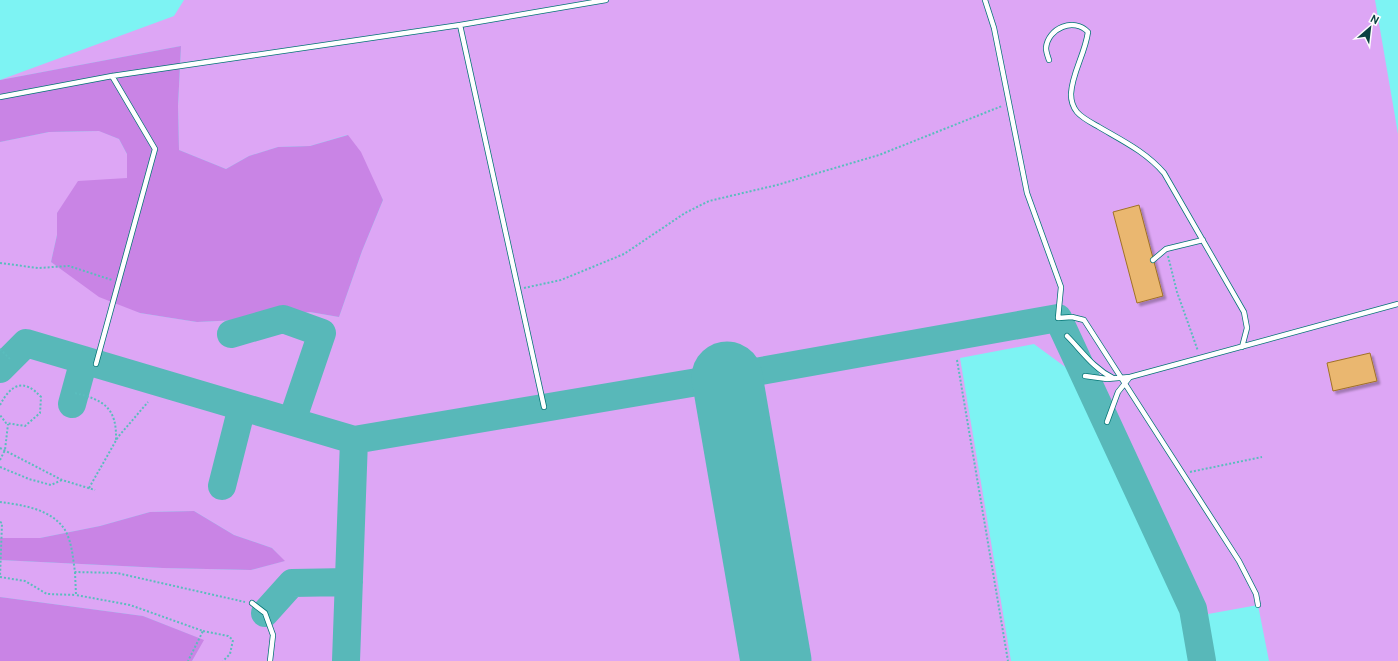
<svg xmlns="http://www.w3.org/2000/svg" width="1398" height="661" font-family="Cabin,sans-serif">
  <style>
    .green { fill: #dda6f5 }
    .forest { fill: #c984e5 }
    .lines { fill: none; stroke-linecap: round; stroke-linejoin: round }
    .taxiway { stroke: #58b8b9; stroke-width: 28 }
    .runway { stroke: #58b8b9; stroke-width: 71 }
    .building { fill: #eab76f; stroke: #a07226; filter: url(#shadow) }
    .service-casing { stroke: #027474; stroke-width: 6 }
    .path { stroke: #5abdbd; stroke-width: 2; stroke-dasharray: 2 2; stroke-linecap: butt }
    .service { stroke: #fff; stroke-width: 4.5 }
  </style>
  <defs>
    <filter id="shadow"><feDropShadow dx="3" dy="3" stdDeviation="1" flood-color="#0004"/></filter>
  </defs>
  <rect width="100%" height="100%" fill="#7df3f3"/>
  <path class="green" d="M 184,0 L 1375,0 L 1398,134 L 1398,661 L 1269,661 L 1258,605 L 1197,616 L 1205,661 L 1195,661 L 1189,627 L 1075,382 L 1068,369 L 1034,344 L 960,358 L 1011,661 L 192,661 L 203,640 L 143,616 L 0,597 L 0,560 L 163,568 L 251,570 L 284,561 L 272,548 L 234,535 L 194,511 L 150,512 L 100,526 L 40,538 L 0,538 L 0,142 L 49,132 L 100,131 L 119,139 L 127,154 L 127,178 L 57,213 L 57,235 L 51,262 L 73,277 L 140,313 L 197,322 L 238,320 L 310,312 L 339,317 L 362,251 L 383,200 L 347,135 L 310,146 L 278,147 L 249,156 L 226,169 L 179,150 L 178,106 L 181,46 L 0,80 L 174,16 Z"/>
  <path class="forest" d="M 181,46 L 178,106 L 179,150 L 226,169 L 249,156 L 278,147 L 310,146 L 348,135 L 361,152 L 383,200 L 362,251 L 339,317 L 310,312 L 238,320 L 197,322 L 140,313 L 99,297 L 51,262 L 57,235 L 57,213 L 78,181 L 127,178 L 127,154 L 119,139 L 99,131 L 49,132 L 0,142 L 0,80 Z
    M 194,511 L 234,535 L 272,548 L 285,561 L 251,570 L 163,568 L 0,560 L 0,538 L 40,538 L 100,526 L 150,512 Z
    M 0,597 L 143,616 L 204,640 L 192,661 L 0,661 Z"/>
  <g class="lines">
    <path class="taxiway" d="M 231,334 L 283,319 L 322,333 L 292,421
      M 0,369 L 26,343 L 354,440 L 727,377 L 1058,318 L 1193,609 L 1202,661
      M 72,404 L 84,360
      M 222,486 L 242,407
      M 265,613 L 292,583 L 349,582
      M 346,661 L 354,440"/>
    <path class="runway" d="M 727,377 L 776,661"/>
  </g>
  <path class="building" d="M 1139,205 L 1163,296 L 1137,303 L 1113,212 Z
    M 1370,353 L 1377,381 L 1333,391 L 1327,363 Z"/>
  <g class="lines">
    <defs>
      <path id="service" d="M 985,0 L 994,28 L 1027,193 L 1061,287 L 1058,318 L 1072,317 L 1084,320 L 1239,561 L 1256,594 L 1258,605
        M 460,25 L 544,407
        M 1049,60 C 1048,57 1046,52 1046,48 C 1048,28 1074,17 1088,32 C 1085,54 1072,73 1071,94 C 1071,100 1073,107 1077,112 C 1082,118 1092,123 1099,127 C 1123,141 1146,152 1164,173 L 1244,312 L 1247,328 L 1242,347
        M 0,97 L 112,76 L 460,25 L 606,0
        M 1153,260 L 1166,249 L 1203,240
        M 1067,336 C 1082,351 1093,368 1113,378
        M 96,364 L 155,149 L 112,76
        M 1085,376 L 1107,379 L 1130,377 L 1118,392 L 1107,422
        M 1130,377 L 1398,304
        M 252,603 L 265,613 L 273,635 L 270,661"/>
    </defs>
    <use href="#service" class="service-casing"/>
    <path class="path" d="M 1168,256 L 1177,292 L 1198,351
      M 0,263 L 38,268 L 69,266 L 112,280
      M 524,288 L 561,280 L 624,254 L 685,213 L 709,201 L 777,185 L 879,155 L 1002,106
      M 0,349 L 10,359
      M 957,360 L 1008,661
      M 75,393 C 104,400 117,408 116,440
      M 0,405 C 11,384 24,378 41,397 L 40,413 L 25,426 L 6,423 L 0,415
      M 0,448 L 62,480 L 95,490
      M 0,460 L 5,450 L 8,424
      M 0,467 L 29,479 L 51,485 L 62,480
      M 1190,472 L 1262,457
      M 89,488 L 118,437 L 148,402
      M 0,502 C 22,505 52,509 65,530 C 72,542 73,559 75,572 L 117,573 L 245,602
      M 0,522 L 2,523 L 0,577
      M 75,572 L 76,595 L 130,605 L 203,631 L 188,661
      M 0,577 L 25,581 L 47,594 L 76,595
      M 203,631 L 228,636 L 233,640 L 230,654 L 223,661"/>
    <use href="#service" class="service"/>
  </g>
  <g transform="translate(1370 28) rotate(28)" stroke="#fdfdfd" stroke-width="3" paint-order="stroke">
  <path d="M0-3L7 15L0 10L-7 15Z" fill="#0b4142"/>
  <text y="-6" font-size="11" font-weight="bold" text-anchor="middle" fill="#0b4142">N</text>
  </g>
</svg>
